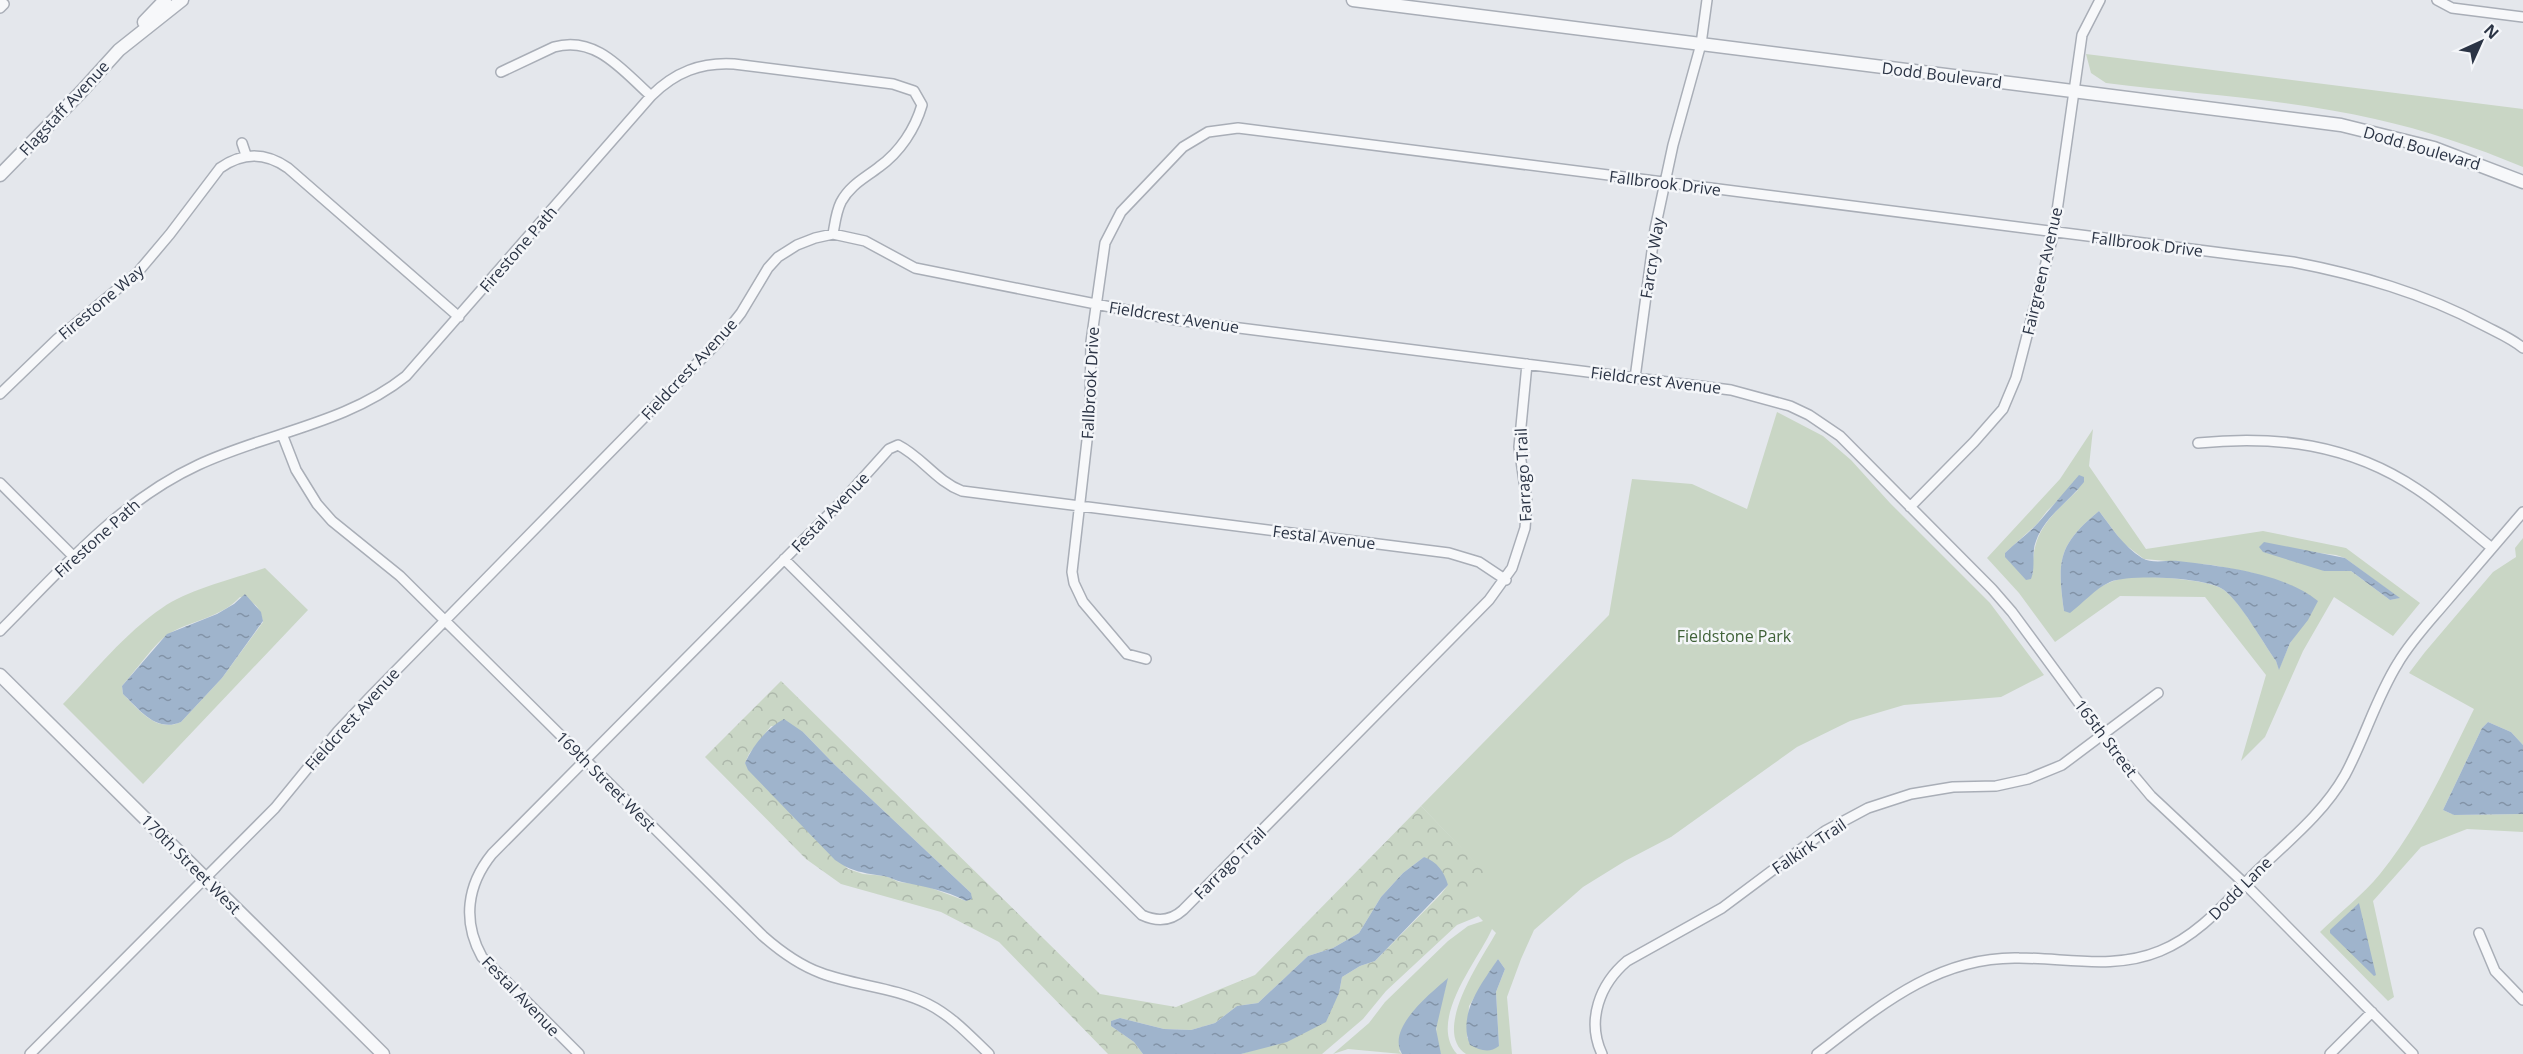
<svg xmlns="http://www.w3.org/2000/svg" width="2523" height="1054" font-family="'Open Sans',sans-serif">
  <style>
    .green { fill: #c9d6c5; fill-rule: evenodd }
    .forest { fill: url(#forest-crowns); fill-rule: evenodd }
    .water { fill: url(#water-ripples) }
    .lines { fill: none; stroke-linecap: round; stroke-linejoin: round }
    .minor-casing { stroke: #a9aeb7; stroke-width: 12 }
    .tertiary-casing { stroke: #a9aeb7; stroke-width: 15 }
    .minor { stroke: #f7f8fa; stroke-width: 9 }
    .tertiary { stroke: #f7f8fa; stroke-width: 12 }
    .labels { text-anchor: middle; stroke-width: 5; stroke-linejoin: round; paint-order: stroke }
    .street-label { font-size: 16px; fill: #2b3445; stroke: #f4f6f9 }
    .park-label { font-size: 16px; fill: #3f6138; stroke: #f4f6f9 }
  </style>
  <defs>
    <pattern id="forest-crowns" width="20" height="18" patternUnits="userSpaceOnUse" patternTransform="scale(1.5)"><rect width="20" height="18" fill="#c9d6c5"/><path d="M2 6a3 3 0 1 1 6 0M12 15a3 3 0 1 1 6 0" fill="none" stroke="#adb8ab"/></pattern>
    <pattern id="water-ripples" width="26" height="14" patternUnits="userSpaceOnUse" patternTransform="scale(1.5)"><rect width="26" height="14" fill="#9fb4cc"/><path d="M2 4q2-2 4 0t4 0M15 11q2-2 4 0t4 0" fill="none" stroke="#8293a7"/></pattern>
  </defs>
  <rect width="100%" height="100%" fill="#e4e7ec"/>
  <path class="green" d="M 2086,54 L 2523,109 L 2523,167 C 2475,147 2425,130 2375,119 C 2287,99 2195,94 2106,83 L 2091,73 Z
    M 1777,412 L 1823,436 L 1851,460 L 1890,503 L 1990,603 L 2044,675 L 2001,697 L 1904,705 L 1850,721 L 1797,747 L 1671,837 L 1625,861 L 1583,887 L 1534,930 L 1521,959 L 1507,997 L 1512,1054 L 1466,1054 C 1431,1031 1482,958 1496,933 L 1492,929 C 1478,961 1427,1020 1457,1054 L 1441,1054 C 1429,1029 1443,1004 1447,979 L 1399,1051 L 1402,1054 L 1348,1049 L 1333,1054 L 1369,1023 L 1385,1002 L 1448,941 L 1468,926 L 1483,921 L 1465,902 L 1489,877 L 1421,806 L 1609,615 L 1632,479 L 1692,484 L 1747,509 ZM 1498,959 L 1505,969 L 1496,992 L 1499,1046 L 1467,1038 L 1469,1006 Z
    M 2093,429 L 2089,466 L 2146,549 L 2263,531 L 2346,548 L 2420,603 L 2393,636 L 2334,597 L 2303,651 L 2265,737 L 2241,761 L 2266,675 L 2205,597 L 2120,596 L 2055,642 L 2019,593 L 1987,558 L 2060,479 ZM 2073,482 L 2078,490 C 2050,517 2031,531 2033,574 L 2005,553 L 2037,524 L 2047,511 L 2071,488 ZM 2099,511 L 2123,543 L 2144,559 L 2212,565 L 2253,573 L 2298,590 L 2312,612 L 2290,643 L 2279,669 L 2276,661 C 2262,641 2242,604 2224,590 C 2210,579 2138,574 2120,579 C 2100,584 2081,600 2064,611 C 2057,560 2058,545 2099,511 ZM 2303,551 L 2336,555 L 2345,558 L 2399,598 L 2390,600 L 2351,571 L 2324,571 Z
    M 2523,538 L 2523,745 L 2511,732 L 2488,722 L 2482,728 L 2443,810 L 2454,815 L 2523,814 L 2523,832 L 2467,829 L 2421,847 L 2373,901 L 2394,997 L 2388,1001 L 2320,932 C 2339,913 2363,895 2380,874 C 2420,825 2446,765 2474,709 L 2409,673 L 2425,652 L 2493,572 L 2516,557 L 2515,548 Z
    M 265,568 L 308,610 L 143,784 L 63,704 C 94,672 125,633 162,608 C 189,589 234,579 265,568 ZM 240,597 C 255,602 260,607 263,622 L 222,678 L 181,722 C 156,733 139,710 123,694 L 122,686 C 134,673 156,641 170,633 C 193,620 222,617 240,597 Z"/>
  <path class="forest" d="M 781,681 L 1100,994 L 1176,1007 L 1255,975 L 1421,806 L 1490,877 L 1466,902 L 1479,916 L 1457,925 L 1386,991 L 1363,1019 L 1322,1054 L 1241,1054 L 1260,1048 L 1339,993 L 1342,977 L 1360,966 L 1375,961 L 1441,894 L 1448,885 L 1424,857 L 1403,873 L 1381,897 L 1359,933 L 1333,948 L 1308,956 L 1258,1003 L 1237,1006 L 1215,1023 L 1191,1030 L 1164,1029 L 1120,1018 L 1111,1021 L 1111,1026 L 1134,1042 L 1143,1054 L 1108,1054 L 999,942 L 941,912 L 841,884 L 806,859 L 705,757 ZM 771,726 L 803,732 L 835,765 L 971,893 L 966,901 L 923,885 L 899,882 L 886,876 L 863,874 L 848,869 L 745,763 L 749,754 Z"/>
  <path class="water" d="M 2079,475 L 2084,477 L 2084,482 C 2068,503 2045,516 2036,541 C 2031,553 2036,567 2031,579 L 2026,580 L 2005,557 L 2005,553 C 2016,542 2028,534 2038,523 C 2052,507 2065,491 2079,475 Z
    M 2099,511 C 2112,528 2123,546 2142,558 C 2152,564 2167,560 2178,561 C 2221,566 2284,573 2318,601 L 2308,620 L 2290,643 L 2279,670 L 2276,661 C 2262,641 2241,603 2224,590 C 2207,577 2130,574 2110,582 C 2096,588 2082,604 2070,613 L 2064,611 C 2057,560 2058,545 2099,511 Z
    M 2264,542 L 2345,558 L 2400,598 L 2390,600 L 2351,571 L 2324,571 L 2263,552 L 2259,547 Z
    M 245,594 L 261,612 L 263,621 L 222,678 L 181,722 C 156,733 139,709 123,694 L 122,686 L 167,634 L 217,614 L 234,604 Z
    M 784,719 L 803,732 L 835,765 L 971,893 L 972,899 L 966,901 C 945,890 925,887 902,882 C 896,881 890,877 884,876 C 864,873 852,872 835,860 L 748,770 L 745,763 C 753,745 767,728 784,719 Z
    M 2488,722 L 2511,732 L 2523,745 L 2523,814 L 2454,815 L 2443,810 L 2482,728 Z
    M 1424,857 C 1437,862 1444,871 1448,885 L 1375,961 L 1360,966 L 1342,977 L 1339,993 L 1326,1022 L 1287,1042 L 1241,1054 L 1143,1054 L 1134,1042 L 1111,1026 L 1111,1021 L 1120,1018 L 1164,1029 L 1191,1030 L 1215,1023 L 1237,1006 L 1258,1003 L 1308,956 L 1333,948 L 1359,933 L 1381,897 L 1403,873 Z
    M 2359,903 L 2376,975 L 2374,976 L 2330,933 L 2330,930 Z
    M 1498,959 L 1505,969 L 1496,992 L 1499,1046 C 1489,1054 1480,1050 1470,1045 C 1457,1014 1482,983 1498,959 Z
    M 1448,978 L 1436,1029 L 1441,1054 L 1402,1054 C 1386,1028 1431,993 1448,978 Z"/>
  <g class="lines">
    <defs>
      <path id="minor" d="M 2437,0 L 2452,8 L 2523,17
        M 0,1 L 4,4 L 0,8
        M 501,72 L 554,47 C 596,35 623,71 651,96
        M 242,143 L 246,155
        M 1635,378 L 1655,229 L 1673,145 L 1701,44 L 1707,0
        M 0,394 L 57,339 L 138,272 L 170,234 L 220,168 C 243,152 265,152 288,168 L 459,317
        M 282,434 L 296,470 L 317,504 L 332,521 L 400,576 L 763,936 C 780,951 799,965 821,973 C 856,986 894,987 928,1004 C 952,1016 970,1036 989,1054
        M 2198,443 C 2276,435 2350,444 2417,489 C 2443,506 2467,528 2492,548
        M 0,483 L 74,557
        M 1910,507 L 1974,442 L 2003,409 L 2016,378 L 2054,232 L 2082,35 L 2100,0
        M 784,559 L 1142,915 C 1157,922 1171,921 1183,910 L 1489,600 L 1512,568 L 1525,528 L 1527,502 L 1519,447 L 1527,364
        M 0,631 C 61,570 118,502 198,465 C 266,433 346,424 406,376 L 651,96 C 675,72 701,62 734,64 L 893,84 L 914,91 L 922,105 C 915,129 900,152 879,167 C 865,178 850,185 841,202 C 836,212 835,223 833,234
        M 1146,659 L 1127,654 L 1083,602 L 1074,583 L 1072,572 L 1090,414 L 1091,342 L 1105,243 L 1121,212 L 1183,147 L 1208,132 L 1238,128 L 2293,262 C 2360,275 2423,293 2483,325 C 2496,332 2511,338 2523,348
        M 2479,933 L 2495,971 L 2523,1000
        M 30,1054 L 275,808 L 338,731 L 371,696 L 719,341 L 741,313 L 768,268 L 778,257 L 797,245 L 815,238 L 833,234 L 865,241 L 915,268 L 1176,320 L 1731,390 L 1790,406 L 1809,415 L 1840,436 L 1992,589 L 2012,612 L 2120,759 L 2151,796 L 2245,884 L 2413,1054
        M 579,1054 L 482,957 C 462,921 467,885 492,854 L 844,499 L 889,449 L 898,445 C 922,457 936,481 962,491 L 1449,553 L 1479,562 L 1506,580
        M 1602,1054 C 1586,1020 1600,984 1627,961 L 1722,908 L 1825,831 L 1868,808 L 1911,794 L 1953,787 L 1996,786 L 2028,779 L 2062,765 L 2158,693
        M 1817,1054 C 1878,1007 1937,956 2019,958 C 2067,958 2114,970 2160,951 C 2199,935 2226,902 2255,873 C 2287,842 2323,814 2345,775 C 2365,738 2376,698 2398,663 C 2411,641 2429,622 2445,603 C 2471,573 2497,542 2523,512
        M 2330,1054 L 2372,1012"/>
      <path id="tertiary" d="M 1353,0 L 2341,125 L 2434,148 L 2523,182
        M 144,22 L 165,0
        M 0,175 L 81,92 L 119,50 L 182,0
        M 0,675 L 383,1054"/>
    </defs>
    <use href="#minor" class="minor-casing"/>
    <use href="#tertiary" class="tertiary-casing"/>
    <use href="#minor" class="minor"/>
    <use href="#tertiary" class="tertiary"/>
  </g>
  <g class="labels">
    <g class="street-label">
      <text transform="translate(1942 75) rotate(7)" y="6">Dodd Boulevard</text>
      <text transform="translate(64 108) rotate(-47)" y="6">Flagstaff Avenue</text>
      <text transform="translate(2422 148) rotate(16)" y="6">Dodd Boulevard</text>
      <text transform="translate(1665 183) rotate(7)" y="6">Fallbrook Drive</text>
      <text transform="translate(2147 244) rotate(7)" y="6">Fallbrook Drive</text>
      <text transform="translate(518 249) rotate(-49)" y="6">Firestone Path</text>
      <text transform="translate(1652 258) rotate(-81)" y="6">Farcry Way</text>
      <text transform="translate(2042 271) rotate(-77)" y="6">Fairgreen Avenue</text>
      <text transform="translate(101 302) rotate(-40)" y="6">Firestone Way</text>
      <text transform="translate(1174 317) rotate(9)" y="6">Fieldcrest Avenue</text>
      <text transform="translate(689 369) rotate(-47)" y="6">Fieldcrest Avenue</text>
      <text transform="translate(1656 380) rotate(7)" y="6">Fieldcrest Avenue</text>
      <text transform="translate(1090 383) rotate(-87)" y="6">Fallbrook Drive</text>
      <text transform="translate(1523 475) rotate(-93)" y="6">Farrago Trail</text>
      <text transform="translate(830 512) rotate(-46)" y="6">Festal Avenue</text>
      <text transform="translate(1324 537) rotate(7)" y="6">Festal Avenue</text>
      <text transform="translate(97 538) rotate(-42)" y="6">Firestone Path</text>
      <text transform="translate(352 719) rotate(-48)" y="6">Fieldcrest Avenue</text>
      <text transform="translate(2106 738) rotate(53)" y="6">165th Street</text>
      <text transform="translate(606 781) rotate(45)" y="6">169th Street West</text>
      <text transform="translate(1809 846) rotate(-34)" y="6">Falkirk Trail</text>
      <text transform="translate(1230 863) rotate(-45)" y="6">Farrago Trail</text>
      <text transform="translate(191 864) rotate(45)" y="6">170th Street West</text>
      <text transform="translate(2240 888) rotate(-45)" y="6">Dodd Lane</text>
      <text transform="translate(521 996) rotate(46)" y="6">Festal Avenue</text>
    </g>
    <g class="park-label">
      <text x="1734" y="642">Fieldstone Park</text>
    </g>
  </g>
  <g transform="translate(2481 42) rotate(45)" stroke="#f4f6f9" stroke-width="4.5" paint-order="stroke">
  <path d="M0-4.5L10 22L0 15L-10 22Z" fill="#2b3445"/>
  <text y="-9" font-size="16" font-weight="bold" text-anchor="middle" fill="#2b3445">N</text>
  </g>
</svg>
